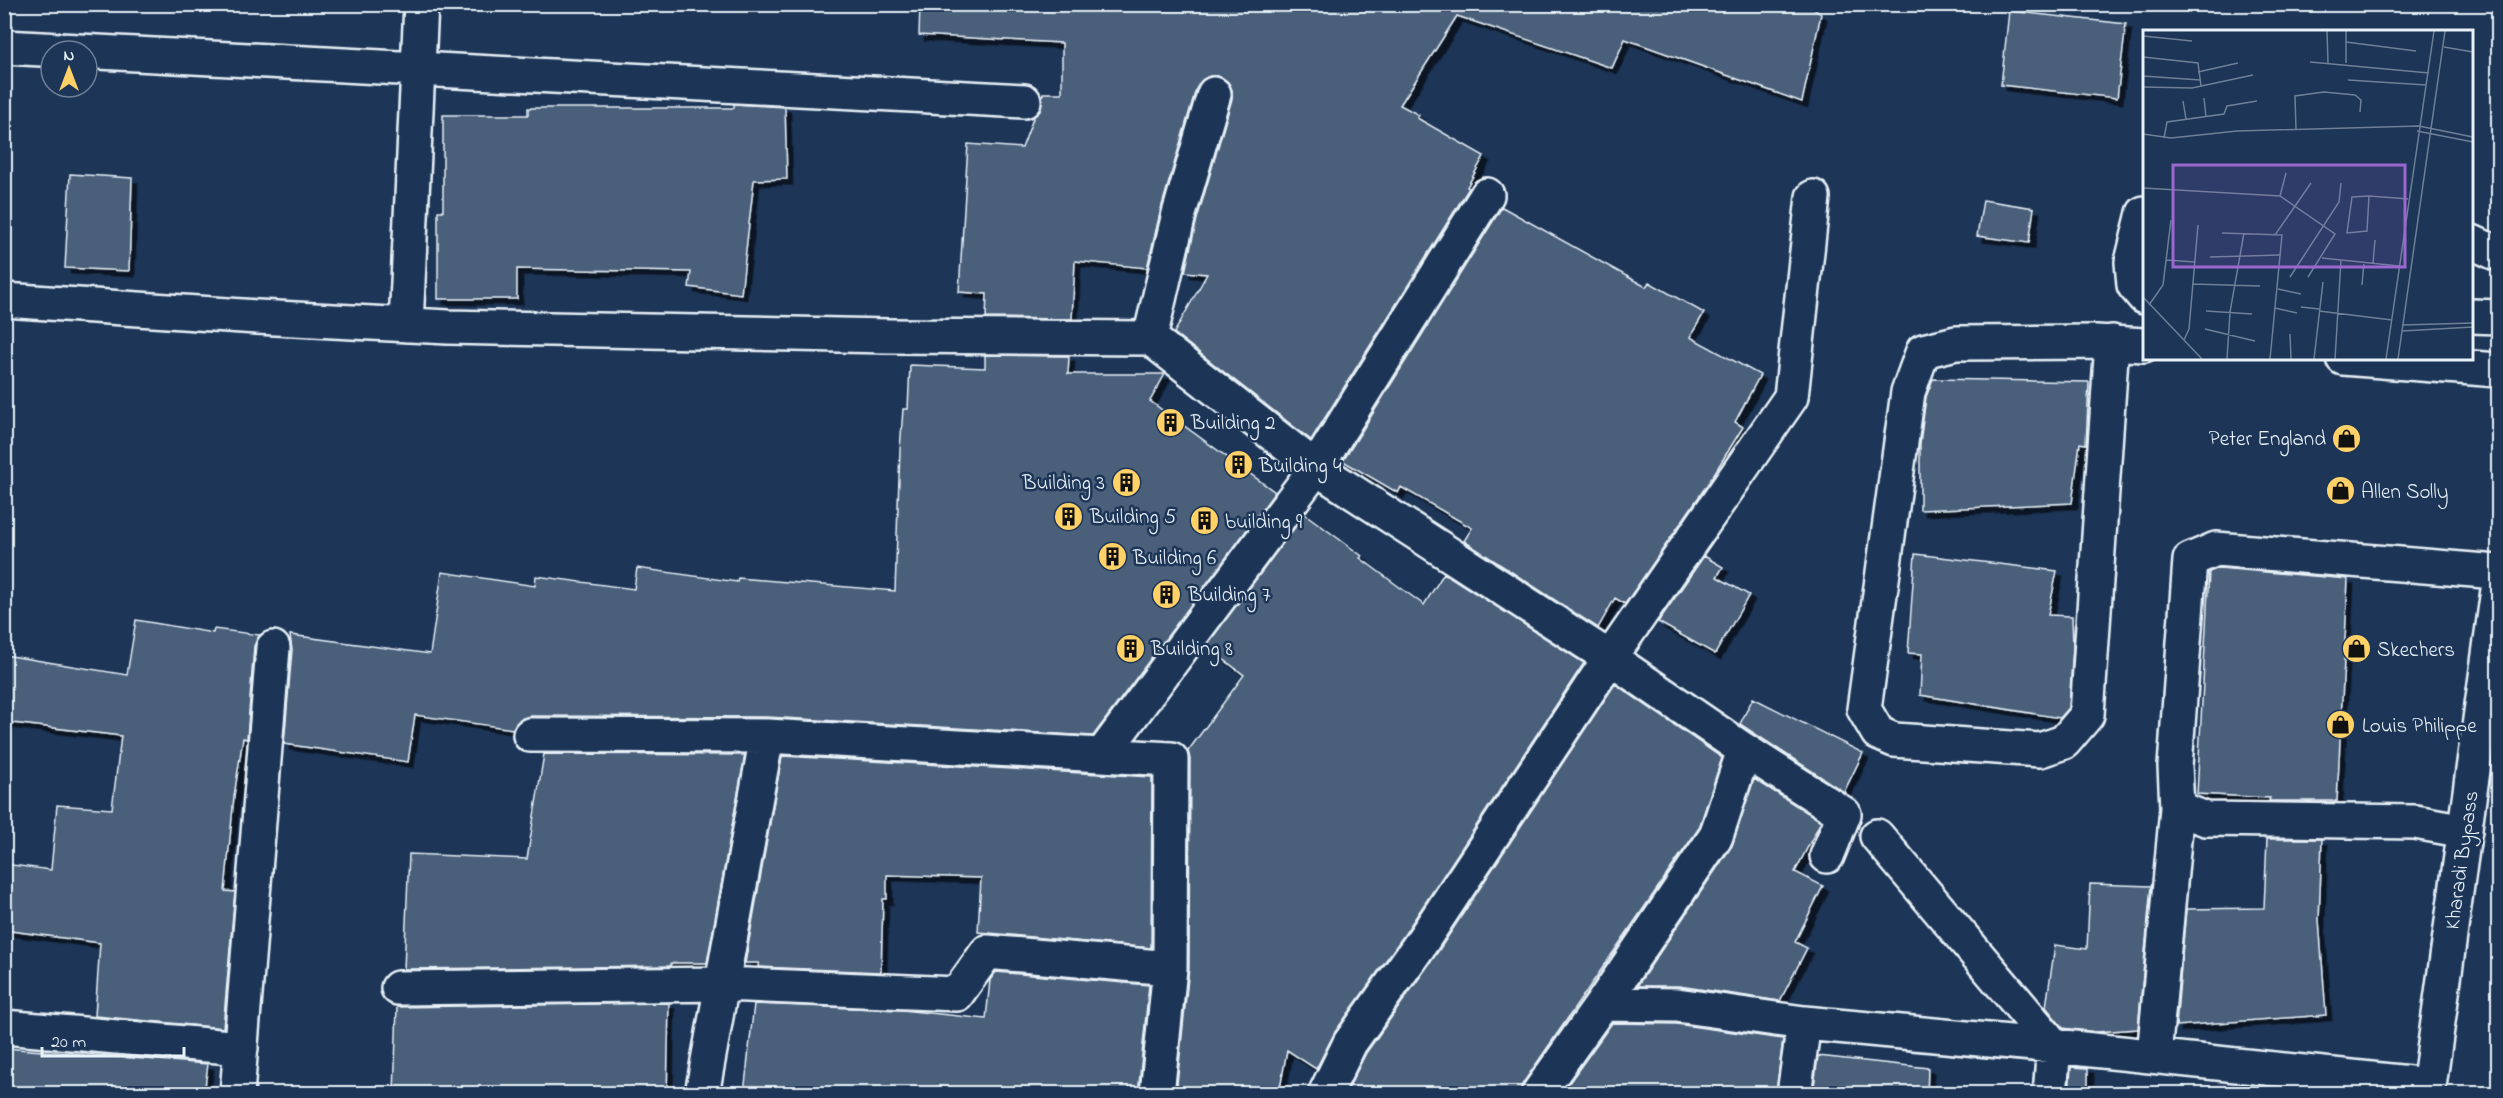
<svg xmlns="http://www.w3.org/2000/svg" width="2503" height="1098" font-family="'Indie Flower',sans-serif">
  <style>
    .building { fill: #495e7a; stroke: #e8f1f8; stroke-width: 1.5; filter: url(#shadow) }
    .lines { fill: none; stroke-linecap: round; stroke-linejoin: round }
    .minor-casing { stroke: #e8f1f8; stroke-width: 38 }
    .highway-casing { stroke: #e8f1f8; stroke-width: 38 }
    .minor { stroke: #1d3557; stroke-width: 33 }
    .highway { stroke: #1d3557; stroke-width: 33 }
    .labels { text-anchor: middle; stroke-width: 5; stroke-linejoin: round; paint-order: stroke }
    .poi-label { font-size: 21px; fill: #e8f1f8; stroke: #1d3557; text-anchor: start }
    .street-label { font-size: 21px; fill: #e8f1f8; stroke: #1d3557 }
    .inset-road { fill: none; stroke: #6e8097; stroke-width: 1.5 }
    .view { fill: #9c67d0; fill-opacity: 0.15; stroke: #9c67d0; stroke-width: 3 }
    .inset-edge { fill: none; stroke: #e8f1f8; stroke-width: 3 }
  </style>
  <defs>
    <filter id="shadow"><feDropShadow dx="5.5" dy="5.5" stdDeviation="0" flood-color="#0009"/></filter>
  </defs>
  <rect width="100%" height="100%" fill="#1d3557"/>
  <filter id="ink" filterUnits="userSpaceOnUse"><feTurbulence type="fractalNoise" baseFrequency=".0167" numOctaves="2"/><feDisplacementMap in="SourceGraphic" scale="12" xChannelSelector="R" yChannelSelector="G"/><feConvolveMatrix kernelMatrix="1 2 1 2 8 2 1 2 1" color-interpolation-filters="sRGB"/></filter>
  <g filter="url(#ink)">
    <path class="building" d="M 920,4 L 1806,4 L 1821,14 L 1802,102 L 1625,39 L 1612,68 L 1457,16 L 1400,105 L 1419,115 L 1417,118 L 1484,156 L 1467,187 L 1469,188 L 1311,440 L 1174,333 L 1207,274 L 1185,272 L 1197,219 L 1232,99 L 1232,90 L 1228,82 L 1220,76 L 1210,76 L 1202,80 L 1196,89 L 1161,209 L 1147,268 L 1075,261 L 1072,319 L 986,318 L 987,294 L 959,292 L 968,144 L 1022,148 L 1034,116 L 1040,111 L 1043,93 L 1062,93 L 1062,43 L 919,35 Z
      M 2009,11 L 2126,24 L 2117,98 L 2001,85 Z
      M 734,104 L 785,107 L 787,179 L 754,180 L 741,294 L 689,287 L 691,272 L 517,269 L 517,299 L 438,299 L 438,211 L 443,211 L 443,115 L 528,115 L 528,108 L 734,108 Z
      M 70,174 L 132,178 L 129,271 L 65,268 Z
      M 1983,200 L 2034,208 L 2029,243 L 1977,236 Z
      M 1502,207 L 1646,287 L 1649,282 L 1704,313 L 1690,337 L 1760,375 L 1735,422 L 1743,427 L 1709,482 L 1625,604 L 1615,598 L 1598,628 L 1464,541 L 1472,528 L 1401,487 L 1398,493 L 1343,461 Z
      M 985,355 L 1069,356 L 1068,374 L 1165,374 L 1150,401 L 1275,492 L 1093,736 L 767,717 L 530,716 L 520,719 L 513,729 L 415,715 L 408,762 L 284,744 L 292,650 L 290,635 L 430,654 L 442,572 L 535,586 L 536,576 L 634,589 L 637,568 L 737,582 L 738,578 L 895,591 L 900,450 L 903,409 L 908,409 L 910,365 L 985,368 Z
      M 1933,379 L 2089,382 L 2086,444 L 2080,443 L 2072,503 L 1920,510 L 1920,444 L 1926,397 Z
      M 1305,514 L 1362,556 L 1360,558 L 1424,605 L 1444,573 L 1584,663 L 1404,935 L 1335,1032 L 1316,1069 L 1287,1050 L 1279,1094 L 1176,1094 L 1189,968 L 1190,759 L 1188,751 L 1244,675 L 1206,646 Z
      M 1915,554 L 2057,571 L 2048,615 L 2072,616 L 2073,646 L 2069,708 L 2060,718 L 1920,695 L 1922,654 L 1908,653 Z
      M 1704,556 L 1723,567 L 1717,577 L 1749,595 L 1715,654 L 1658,622 Z
      M 2219,568 L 2348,579 L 2337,801 L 2269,801 L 2270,798 L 2197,794 L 2209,572 Z
      M 136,620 L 213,633 L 214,629 L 260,635 L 254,646 L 247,739 L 243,738 L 234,796 L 225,891 L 235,892 L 223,1028 L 95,1016 L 100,943 L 4,930 L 4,864 L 51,870 L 57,805 L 112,809 L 121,736 L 4,722 L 4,655 L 127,675 Z
      M 1615,684 L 1722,758 L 1699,828 L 1523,1083 L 1519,1094 L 1355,1094 L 1348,1089 L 1366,1053 L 1435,956 Z
      M 1753,698 L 1863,753 L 1844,792 L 1740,724 Z
      M 544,754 L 745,755 L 707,963 L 671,963 L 671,966 L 404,969 L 409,854 L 527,859 Z
      M 782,756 L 1152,777 L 1151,948 L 978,932 L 981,878 L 887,875 L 887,899 L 883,899 L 881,972 L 758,967 L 759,963 L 745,963 Z
      M 1754,779 L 1821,821 L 1795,872 L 1823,886 L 1795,942 L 1807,948 L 1780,1001 L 1679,986 L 1637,986 L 1732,846 Z
      M 2267,839 L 2322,839 L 2319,920 L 2326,1015 L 2176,1026 L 2186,909 L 2264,908 Z
      M 2090,884 L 2151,886 L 2138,1029 L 2096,1032 L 2063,1028 L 2046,1007 L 2055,945 L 2087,949 Z
      M 996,972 L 1149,985 L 1138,1094 L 744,1094 L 754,1004 L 902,1010 L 986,1019 L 990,980 Z
      M 669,1003 L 667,1094 L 394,1094 L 397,1007 Z
      M 1612,1023 L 1676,1024 L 1783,1039 L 1776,1094 L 1561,1094 Z
      M 4,1048 L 208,1064 L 204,1094 L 4,1094 Z
      M 1818,1056 L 1928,1068 L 1927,1094 L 1813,1094 Z
      M 2071,1067 L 2088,1068 L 2088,1094 L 2069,1094 Z"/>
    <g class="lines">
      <defs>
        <path id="minor" d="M 4,47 L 1024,101
          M 2144,213 L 2132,262 L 2134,285 L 2144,297
          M 2472,242 L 2498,254
          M 4,300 L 257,317 L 448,327 L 889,336 L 1150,338 L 1316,468 L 1610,658 L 1744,750 L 1716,836 L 1602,1004 L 1538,1094
          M 2472,316 L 2498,317
          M 406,325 L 421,4
          M 1150,338 L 1179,214 L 1214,94
          M 2112,342 L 2087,715 L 2064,742 L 2040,750 L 1894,740 L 1878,733 L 1864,709 L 1908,392 L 1923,351 L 1956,343 L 2096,342 L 2144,345
          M 2343,358 L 2498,370
          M 530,735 L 767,736 L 1171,759 L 1170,968 L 1157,1094
          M 1744,750 L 1844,814 L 1827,856
          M 1102,755 L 1316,468 L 1487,195
          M 2465,831 L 2415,822 L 2206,819 L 2177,808 L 2175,766 L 2190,560 L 2216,549 L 2498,572
          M 1877,836 L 2054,1046 L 2050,1094
          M 398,988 L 722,984 L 957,994 L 987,952 L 1170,968
          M 1602,1004 L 1677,1005 L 1804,1023 L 2054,1046 L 2429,1085
          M 4,1027 L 241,1048
          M 2154,1056 L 2177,808
          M 237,1094 L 273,648
          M 702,1094 L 767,736
          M 1325,1094 L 1350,1043 L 1419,946 L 1610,658 L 1791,397 L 1813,197
          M 1794,1094 L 1804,1023"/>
        <path id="highway" d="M 2428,1094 L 2498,590"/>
      </defs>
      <use href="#minor" class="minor-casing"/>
      <use href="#highway" class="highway-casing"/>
      <use href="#minor" class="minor"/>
      <use href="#highway" class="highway"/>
    </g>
  </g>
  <defs>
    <symbol id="building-disc" viewBox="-11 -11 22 22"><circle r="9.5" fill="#ffd166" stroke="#1d3557"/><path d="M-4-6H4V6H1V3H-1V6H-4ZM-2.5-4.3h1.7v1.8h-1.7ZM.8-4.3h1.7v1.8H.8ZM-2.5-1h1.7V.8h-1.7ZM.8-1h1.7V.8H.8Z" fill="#111"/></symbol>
    <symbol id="shop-disc" viewBox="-11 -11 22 22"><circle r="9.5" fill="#ffd166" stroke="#1d3557"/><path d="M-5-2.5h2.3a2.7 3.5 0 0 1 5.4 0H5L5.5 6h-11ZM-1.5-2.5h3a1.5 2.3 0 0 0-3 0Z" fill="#111"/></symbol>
  </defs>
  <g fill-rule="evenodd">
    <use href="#building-disc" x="1154" y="406" width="33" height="33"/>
    <use href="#shop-disc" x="2330" y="422" width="33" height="33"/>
    <use href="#building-disc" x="1222" y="448" width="33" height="33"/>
    <use href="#building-disc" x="1110" y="466" width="33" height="33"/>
    <use href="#shop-disc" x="2324" y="474" width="33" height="33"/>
    <use href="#building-disc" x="1052" y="500" width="33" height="33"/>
    <use href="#building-disc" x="1188" y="504" width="33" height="33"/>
    <use href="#building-disc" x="1096" y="540" width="33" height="33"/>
    <use href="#building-disc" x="1150" y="578" width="33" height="33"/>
    <use href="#building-disc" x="1114" y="632" width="33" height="33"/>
    <use href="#shop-disc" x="2340" y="632" width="33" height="33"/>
    <use href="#shop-disc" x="2324" y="708" width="33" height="33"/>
  </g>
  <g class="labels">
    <g class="poi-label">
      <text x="1191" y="429">Building 2</text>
      <text x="2326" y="445" text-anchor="end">Peter England</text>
      <text x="1259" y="472">Building 4</text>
      <text x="1105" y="489" text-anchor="end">Building 3</text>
      <text x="2361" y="498">Allen Solly</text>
      <text x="1090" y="523">Building 5</text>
      <text x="1225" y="528">building 9</text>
      <text x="1133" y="564">Building 6</text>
      <text x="1188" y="601">Building 7</text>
      <text x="1151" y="655">Building 8</text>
      <text x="2377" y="656">Skechers</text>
      <text x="2362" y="732">Louis Philippe</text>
    </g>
    <g class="street-label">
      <text transform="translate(2461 860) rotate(-82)" y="7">Kharadi Bypass</text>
    </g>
  </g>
  <g transform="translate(2143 30)">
    <rect width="330" height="330" fill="#1d3557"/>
    <path class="inset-road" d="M 184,1 L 185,33M 0,6 L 49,11M 203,12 L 273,21M 301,17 L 330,22M 0,27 L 55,33 L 58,56M 167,32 L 286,43M 203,33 L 203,1M 55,42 L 95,33M 0,46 L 57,50M 205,50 L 283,55M 0,57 L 49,58 L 110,45M 61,68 L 63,87M 40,71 L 43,89M 153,99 L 152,66 L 181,62 L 212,65 L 218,70 L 217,82M 274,101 L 330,112M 0,104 L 28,108 L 94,101 L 276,96 L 330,107M 21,108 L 24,92 L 81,84 L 84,76 L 114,71M 0,158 L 137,166 L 192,204 L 165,247M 137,166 L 143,143M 226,166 L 224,201 L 204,203 L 209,167 L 225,166 L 226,166 L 253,168 L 265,169M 79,203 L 139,205 L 127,329M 132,205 L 168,153M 67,227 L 138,225M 179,228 L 256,236M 23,230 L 52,232M 230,233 L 232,210M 147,247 L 196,172 L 198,153M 50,254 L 117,256M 219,255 L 221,232M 135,259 L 158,264M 0,267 L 59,329M 6,275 L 20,255 L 28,190M 158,277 L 176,279M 132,278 L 154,283M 63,281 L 109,284M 176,281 L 249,290M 259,295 L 330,293M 62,299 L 112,311M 259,301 L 330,297M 147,304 L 148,329M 41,310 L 46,299 L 55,195M 84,329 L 87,282 L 101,203M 171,329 L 180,252M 192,329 L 198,230M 243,329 L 291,1M 255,329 L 302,1"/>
    <path class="view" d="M 30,135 L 262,135 L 262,237 L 30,237 Z"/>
    <rect width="330" height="330" class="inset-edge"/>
  </g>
  <rect width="2503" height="1098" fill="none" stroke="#1d3557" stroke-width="24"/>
  <rect x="12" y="12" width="2479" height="1074" fill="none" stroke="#e8f1f8" stroke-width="2" filter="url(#ink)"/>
  <g transform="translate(69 69)"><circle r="28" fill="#1d3557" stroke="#6e8097" stroke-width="1.5"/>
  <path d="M0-4.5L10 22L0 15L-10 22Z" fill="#ffd166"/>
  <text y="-9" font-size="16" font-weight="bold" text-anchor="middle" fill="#e8f1f8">N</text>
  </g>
  <path d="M42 1047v9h142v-9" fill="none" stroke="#e8f1f8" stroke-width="3"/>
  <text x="51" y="1047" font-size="18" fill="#e8f1f8" stroke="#1d3557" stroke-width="4.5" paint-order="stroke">20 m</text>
</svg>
